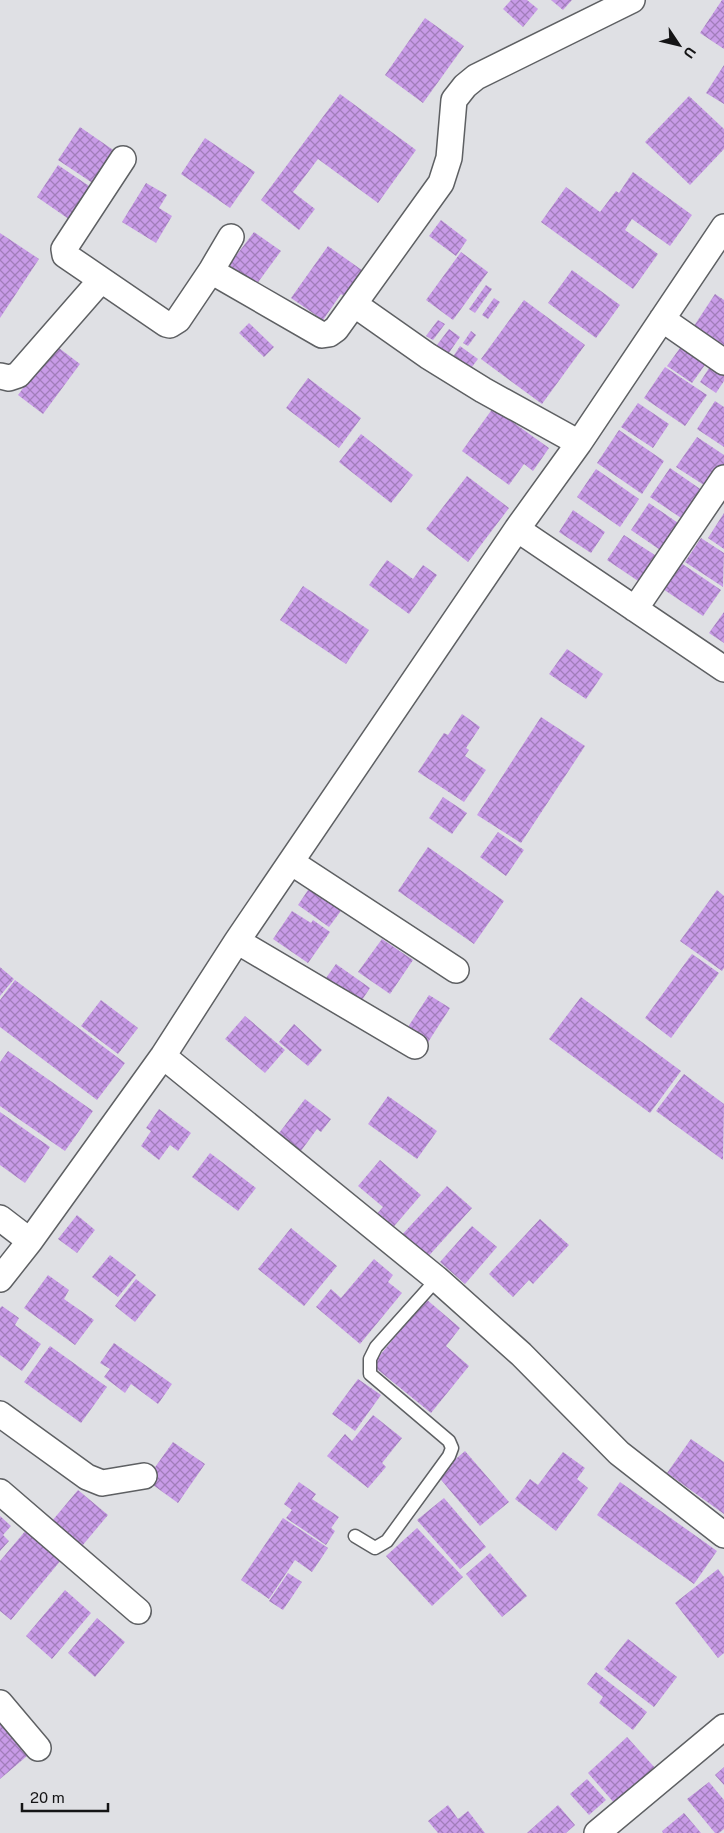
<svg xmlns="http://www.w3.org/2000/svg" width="724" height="1833" font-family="'Public Sans',sans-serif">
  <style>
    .building { fill: url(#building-cross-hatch) }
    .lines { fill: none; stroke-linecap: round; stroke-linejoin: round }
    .lane-casing { stroke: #5e6063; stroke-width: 15 }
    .street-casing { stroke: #5e6063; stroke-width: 28 }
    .lane { stroke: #fff; stroke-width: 12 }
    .street { stroke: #fff; stroke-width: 25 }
  </style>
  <defs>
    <pattern id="building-cross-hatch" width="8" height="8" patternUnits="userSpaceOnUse" patternTransform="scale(1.25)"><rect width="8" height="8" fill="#c89be7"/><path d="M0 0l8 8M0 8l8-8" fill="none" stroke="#a17dba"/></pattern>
  </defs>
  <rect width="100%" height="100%" fill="#dfe0e4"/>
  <path class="building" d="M 511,0 L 527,0 L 538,9 L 523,27 L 503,9 Z
    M 551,0 L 572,0 L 563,10 Z
    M 722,0 L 724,0 L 724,49 L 700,33 Z
    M 425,18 L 464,46 L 423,103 L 385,75 Z
    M 724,65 L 724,104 L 706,93 Z
    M 340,94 L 416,150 L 378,203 L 318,159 L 293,192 L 315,209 L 299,230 L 261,200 Z
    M 689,96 L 724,129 L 724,149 L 690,185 L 645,142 Z
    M 80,127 L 119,154 L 97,186 L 58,160 Z
    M 205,138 L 255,172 L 230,208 L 181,174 Z
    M 58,165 L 95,190 L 73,222 L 37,197 Z
    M 633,172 L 692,215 L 670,246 L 632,219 L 625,230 L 658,254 L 633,289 L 541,222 L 566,187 L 600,212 L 616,191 L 619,193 Z
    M 146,183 L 167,195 L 159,208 L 172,216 L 156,243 L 122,222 Z
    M 441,220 L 467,240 L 456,256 L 429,236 Z
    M 254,232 L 281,251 L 256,285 L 229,265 Z
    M 0,233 L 39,259 L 0,318 Z
    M 328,246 L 366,273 L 348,299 L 341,294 L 323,320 L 291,298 Z
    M 461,252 L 488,272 L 453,320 L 426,300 Z
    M 572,270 L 620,305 L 596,338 L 548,303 Z
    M 486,285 L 492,289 L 475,313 L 469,309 Z
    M 715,294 L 724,300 L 724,347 L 694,326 Z
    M 494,298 L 500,302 L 488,319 L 482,315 Z
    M 524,300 L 585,345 L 542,404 L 481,359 Z
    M 438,320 L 445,324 L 433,340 L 426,336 Z
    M 249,323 L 274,347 L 264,357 L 239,333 Z
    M 449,329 L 460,337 L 446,357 L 434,349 Z
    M 471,331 L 476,335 L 468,346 L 463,343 Z
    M 685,341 L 710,358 L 692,383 L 667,366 Z
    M 55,345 L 80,364 L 43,414 L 18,395 Z
    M 460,346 L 478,359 L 468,372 L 451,360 Z
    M 713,362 L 724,370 L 724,381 L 716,393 L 700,382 Z
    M 665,367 L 707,395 L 685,426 L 644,398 Z
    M 308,378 L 361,418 L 339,448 L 286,408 Z
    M 715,401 L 724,407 L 724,447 L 697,429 Z
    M 638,403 L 669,424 L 653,448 L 621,427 Z
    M 493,408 L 549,448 L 533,471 L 524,464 L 509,485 L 462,451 Z
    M 619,430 L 664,461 L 642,494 L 597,463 Z
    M 361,434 L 413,475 L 391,503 L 339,462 Z
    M 697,437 L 724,455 L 724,469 L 710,489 L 676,467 Z
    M 670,468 L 706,493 L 687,522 L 650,497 Z
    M 596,469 L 639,499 L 620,527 L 577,497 Z
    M 467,476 L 509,508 L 468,562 L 426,529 Z
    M 649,503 L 684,527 L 666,554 L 631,530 Z
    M 573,510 L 605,532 L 591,553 L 559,532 Z
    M 724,513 L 724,549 L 708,538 Z
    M 624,535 L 661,559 L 644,585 L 607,560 Z
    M 701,538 L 724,553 L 723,587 L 685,562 Z
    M 387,560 L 413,579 L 423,565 L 437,575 L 409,614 L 369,585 Z
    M 681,563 L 721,590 L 703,616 L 663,589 Z
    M 303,586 L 369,630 L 346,664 L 280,620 Z
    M 724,612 L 724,643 L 709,633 Z
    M 567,649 L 603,674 L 586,699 L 549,674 Z
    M 462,714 L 480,727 L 466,748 L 469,750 L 465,756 L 486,770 L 464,802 L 418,772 L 444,733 L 448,735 Z
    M 541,717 L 585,746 L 521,843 L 477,815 Z
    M 443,797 L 467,813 L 452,834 L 429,818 Z
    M 498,832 L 524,850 L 506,876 L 480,857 Z
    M 428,847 L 504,901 L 474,944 L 398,891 Z
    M 314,881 L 346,904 L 329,927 L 298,905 Z
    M 717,890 L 724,896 L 724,968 L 722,971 L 680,941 Z
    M 292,911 L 311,923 L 313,920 L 330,932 L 308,963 L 273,939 Z
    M 382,939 L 413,960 L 390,994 L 358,972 Z
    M 692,954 L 719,973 L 671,1038 L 645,1018 Z
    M 336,964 L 370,988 L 356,1009 L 321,985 Z
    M 0,967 L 14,979 L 0,996 Z
    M 15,980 L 125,1063 L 97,1100 L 0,1027 L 0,1000 Z
    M 429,995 L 450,1008 L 423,1050 L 402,1036 Z
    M 581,997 L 681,1071 L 650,1113 L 549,1039 Z
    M 101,1000 L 138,1028 L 118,1054 L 81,1026 Z
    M 245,1016 L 285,1050 L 265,1073 L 225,1039 Z
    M 294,1024 L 322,1050 L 308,1066 L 279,1042 Z
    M 8,1051 L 93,1111 L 65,1151 L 0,1106 L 0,1062 Z
    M 684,1074 L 724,1104 L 723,1160 L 656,1111 Z
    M 388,1096 L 437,1131 L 417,1159 L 368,1124 Z
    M 305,1099 L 331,1119 L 321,1132 L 317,1129 L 298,1155 L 276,1137 Z
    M 159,1109 L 191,1133 L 178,1151 L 170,1145 L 159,1160 L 141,1146 L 151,1131 L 146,1128 Z
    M 0,1112 L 50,1147 L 25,1183 L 0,1165 Z
    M 210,1153 L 256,1188 L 238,1211 L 192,1177 Z
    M 380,1160 L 421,1195 L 389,1232 L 373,1218 L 383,1207 L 358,1186 Z
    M 447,1186 L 472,1208 L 425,1260 L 400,1237 Z
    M 77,1215 L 95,1230 L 77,1253 L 58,1239 Z
    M 540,1219 L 569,1245 L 533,1284 L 529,1280 L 513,1297 L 489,1274 Z
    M 472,1226 L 497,1247 L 465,1284 L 440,1262 Z
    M 291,1228 L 337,1266 L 304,1306 L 258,1269 Z
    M 110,1255 L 136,1275 L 118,1297 L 92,1277 Z
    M 374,1259 L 393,1275 L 388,1282 L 402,1293 L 360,1344 L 316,1307 L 331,1289 L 341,1298 Z
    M 48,1275 L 69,1290 L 64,1299 L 94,1320 L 75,1345 L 24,1308 Z
    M 136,1279 L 156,1295 L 135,1322 L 115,1306 Z
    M 426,1299 L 460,1328 L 446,1346 L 469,1366 L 431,1413 L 372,1365 Z
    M 2,1306 L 19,1318 L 15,1325 L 41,1344 L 22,1371 L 0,1355 L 0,1308 Z
    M 114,1343 L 172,1384 L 158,1404 L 131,1384 L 125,1393 L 104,1377 L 110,1369 L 100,1363 Z
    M 50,1346 L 107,1387 L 81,1423 L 24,1382 Z
    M 358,1379 L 381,1395 L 355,1431 L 332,1414 Z
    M 373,1415 L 402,1438 L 382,1463 L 386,1467 L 368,1488 L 327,1456 L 345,1434 L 352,1441 Z
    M 691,1439 L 724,1462 L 724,1514 L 667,1473 Z
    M 173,1442 L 205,1464 L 178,1503 L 146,1480 Z
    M 465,1451 L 509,1502 L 480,1526 L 437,1475 Z
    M 563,1452 L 585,1468 L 577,1479 L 588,1488 L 556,1531 L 515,1499 L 530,1479 L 538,1485 Z
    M 299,1482 L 316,1494 L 312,1499 L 339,1517 L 331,1528 L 335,1531 L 326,1545 L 286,1518 L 292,1510 L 284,1504 Z
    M 620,1482 L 717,1551 L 694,1584 L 597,1515 Z
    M 78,1490 L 108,1515 L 77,1552 L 47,1527 Z
    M 444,1498 L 486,1547 L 460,1569 L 417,1520 Z
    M 0,1516 L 11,1526 L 3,1535 L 9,1541 L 0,1551 Z
    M 283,1518 L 328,1548 L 312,1572 L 295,1560 L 269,1599 L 241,1580 Z
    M 417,1528 L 463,1577 L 432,1606 L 386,1556 Z
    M 27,1529 L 62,1559 L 11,1620 L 0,1611 L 0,1561 Z
    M 490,1553 L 527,1596 L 502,1617 L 466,1574 Z
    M 718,1569 L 724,1577 L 724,1653 L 718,1658 L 675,1603 Z
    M 288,1573 L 302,1582 L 283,1610 L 269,1601 Z
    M 65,1590 L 91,1613 L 52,1659 L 26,1636 Z
    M 97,1618 L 125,1642 L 95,1677 L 68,1653 Z
    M 628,1639 L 677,1677 L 654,1707 L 604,1669 Z
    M 596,1672 L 647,1712 L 633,1730 L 599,1703 L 603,1697 L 587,1684 Z
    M 0,1724 L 27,1756 L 0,1779 Z
    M 627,1737 L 656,1769 L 616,1805 L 588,1773 Z
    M 724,1767 L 724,1785 L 715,1775 Z
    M 587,1779 L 606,1800 L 589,1815 L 570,1794 Z
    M 709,1782 L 724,1800 L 724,1829 L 719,1833 L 715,1833 L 687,1799 Z
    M 448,1805 L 458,1819 L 468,1811 L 485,1833 L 438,1833 L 428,1821 Z
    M 558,1805 L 575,1825 L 566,1833 L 527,1833 Z
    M 684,1813 L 701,1833 L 663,1833 L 662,1831 Z"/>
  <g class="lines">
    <defs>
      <path id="lane" d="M 355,1536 L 375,1548 L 387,1541 L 449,1456 L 452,1448 L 449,1441 L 370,1374 L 370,1359 L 376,1347 L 437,1279"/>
      <path id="street" d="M 123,159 L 64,249 L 65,255 L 166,324 L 170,325 L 178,320 L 211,271 L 231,237
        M 211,271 L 322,335 L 329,334 L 336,329 L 441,183 L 449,158 L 454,100 L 465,86 L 476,77 L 632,0
        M 354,304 L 428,356 L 483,390 L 579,443
        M 662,319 L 724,362
        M 0,376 L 9,378 L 18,375 L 101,280
        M 517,529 L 724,669
        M 635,609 L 724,478
        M 291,862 L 456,970
        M 237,941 L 415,1046
        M 163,1056 L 437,1279 L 521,1354 L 619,1453 L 724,1535
        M 0,1218 L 30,1241
        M 0,1279 L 30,1241 L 163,1056 L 237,941 L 517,529 L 579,443 L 724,227
        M 0,1414 L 87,1477 L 102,1483 L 144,1476
        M 0,1492 L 138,1611
        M 0,1703 L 38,1748
        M 597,1833 L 724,1727"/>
    </defs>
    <use href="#lane" class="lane-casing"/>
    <use href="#street" class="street-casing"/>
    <use href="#lane" class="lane"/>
    <use href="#street" class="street"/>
  </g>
  <g transform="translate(679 45) rotate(125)" stroke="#dfe0e4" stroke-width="4" paint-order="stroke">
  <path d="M0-4L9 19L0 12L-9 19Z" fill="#151516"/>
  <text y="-8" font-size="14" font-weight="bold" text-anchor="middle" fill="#151516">U</text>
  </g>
  <path d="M22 1803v8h86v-8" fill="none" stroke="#151516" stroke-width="2.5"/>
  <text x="30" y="1803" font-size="15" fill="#151516" stroke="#dfe0e4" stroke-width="4" paint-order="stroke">20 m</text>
</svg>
